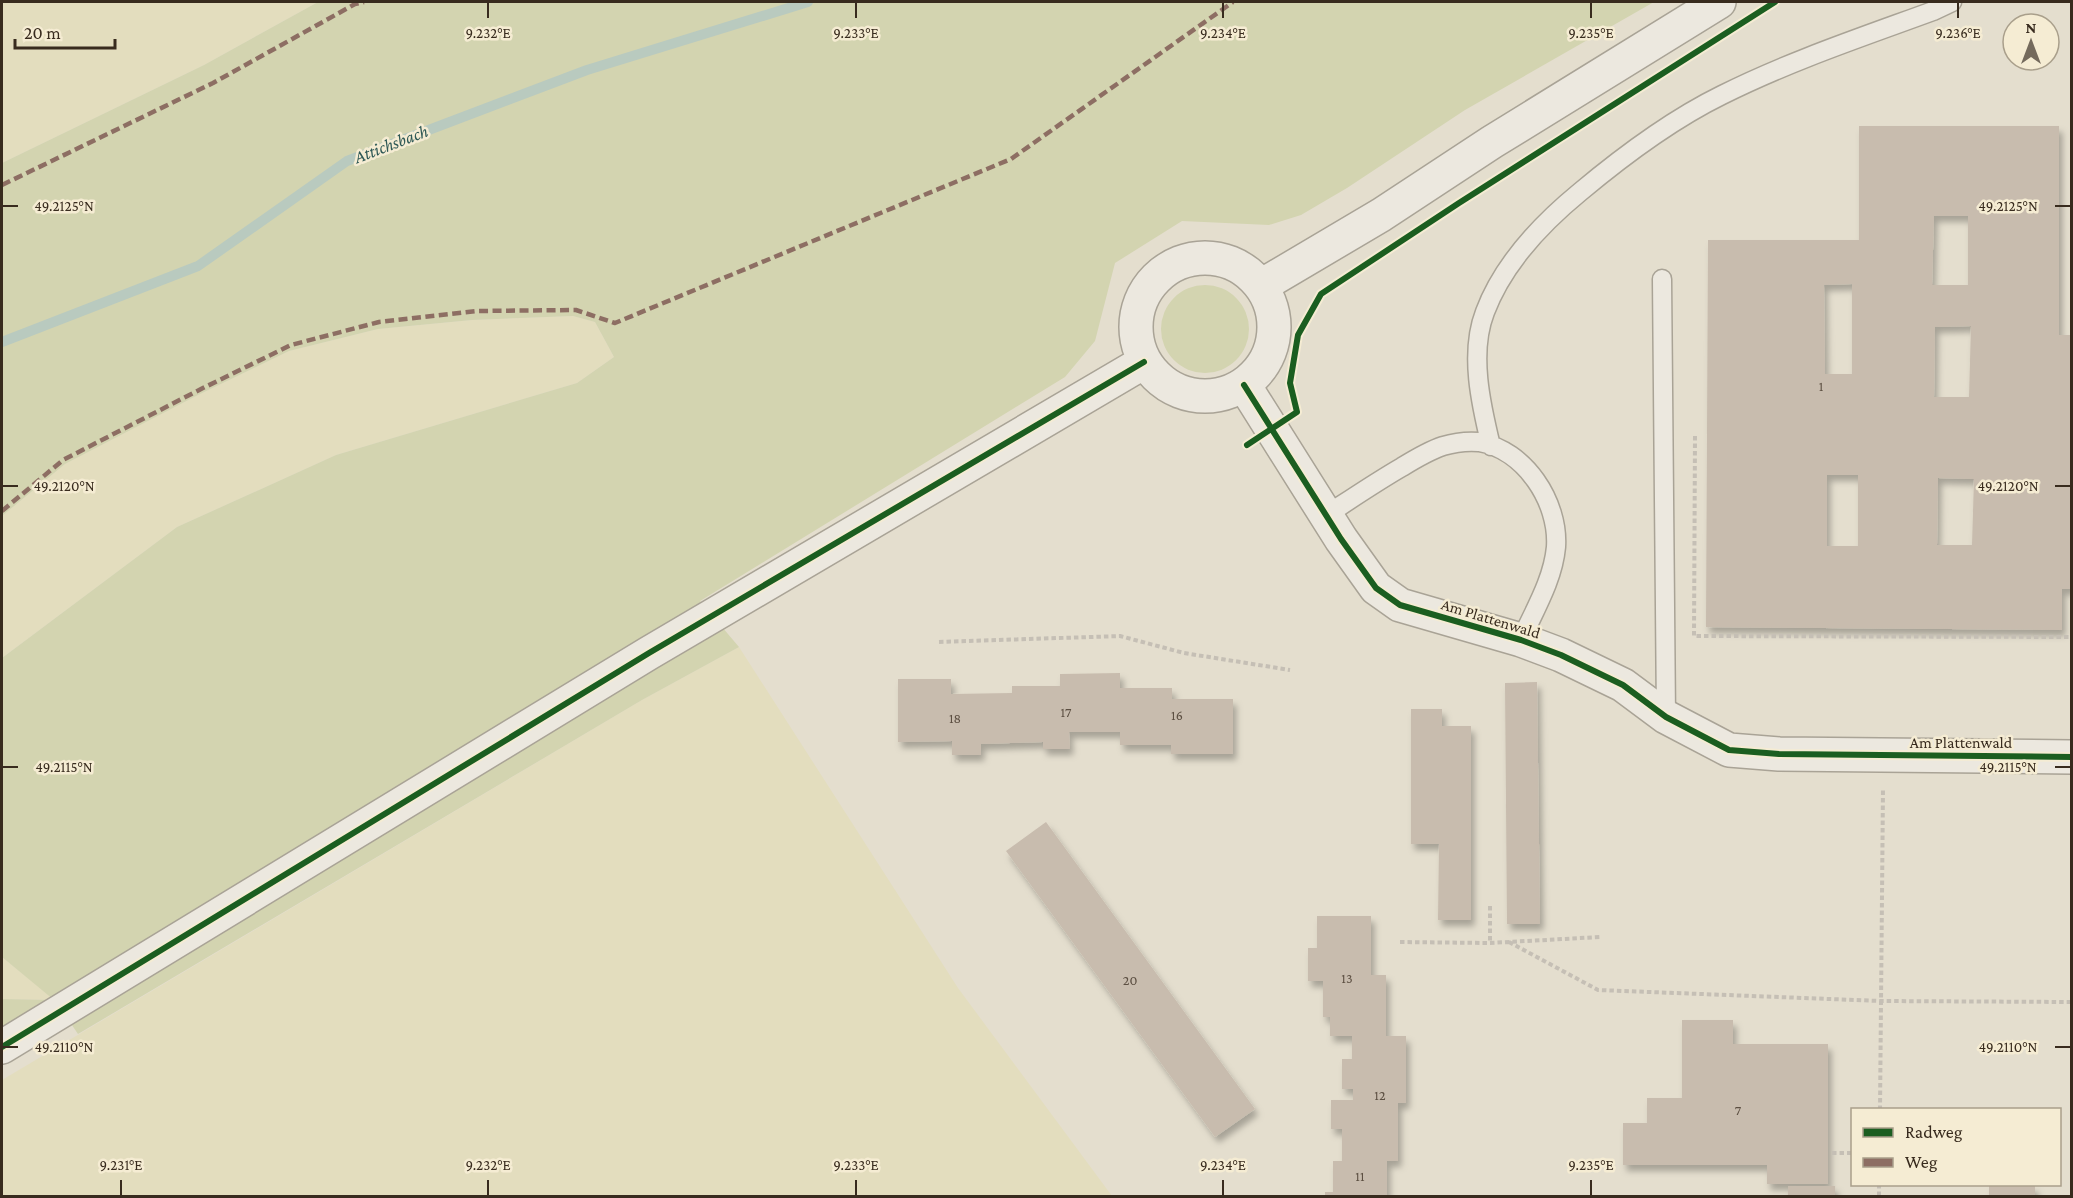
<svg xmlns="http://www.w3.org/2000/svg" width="2073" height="1198" font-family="'Crimson Pro',serif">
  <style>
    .farmland { fill: #e3ddbe }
    .green { fill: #d3d4b0 }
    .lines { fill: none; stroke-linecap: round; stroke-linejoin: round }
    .stream { stroke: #b9cabf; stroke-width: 10 }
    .building { fill: #c8bcae; fill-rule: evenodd; filter: url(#shadow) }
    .service-casing { stroke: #a9a396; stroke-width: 21 }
    .minor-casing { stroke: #a9a396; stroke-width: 36 }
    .tertiary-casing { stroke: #a9a396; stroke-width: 36 }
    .path { stroke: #c5bfb5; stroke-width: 4; stroke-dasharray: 4.5 3; stroke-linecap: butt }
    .service { stroke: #ece8df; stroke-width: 18 }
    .minor { stroke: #ece8df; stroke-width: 33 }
    .tertiary { stroke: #ece8df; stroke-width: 33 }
    .quiet { stroke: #8d6e63; stroke-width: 4.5; stroke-dasharray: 9 4.5; stroke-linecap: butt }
    .cycleway-casing { stroke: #f5ecd3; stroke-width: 10 }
    .cycleway { stroke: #1b5e20; stroke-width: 6 }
    .ticks { fill: none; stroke: #382b1e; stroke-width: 2 }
    .labels { text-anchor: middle; stroke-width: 5; stroke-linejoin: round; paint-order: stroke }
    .number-label { font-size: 14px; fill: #5c4f42 }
    .street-label { font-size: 16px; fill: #382b1e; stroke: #f5ecd3 }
    .water-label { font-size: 18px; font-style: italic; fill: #2e5855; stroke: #f5ecd3 }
    .ticks-label { font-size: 15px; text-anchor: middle; fill: #382b1e; stroke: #f5ecd3; stroke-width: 5; stroke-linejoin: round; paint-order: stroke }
  </style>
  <defs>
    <filter id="shadow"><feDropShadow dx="3.5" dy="6" stdDeviation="3" flood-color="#0004"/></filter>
  </defs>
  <rect width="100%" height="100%" fill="#e4dece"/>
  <path class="farmland" d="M 2,2 L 318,2 L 204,65 L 2,163 Z
    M 573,316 L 595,322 L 614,357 L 577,383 L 336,455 L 177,527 L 2,658 L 2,516 L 65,464 L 198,395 L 289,351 L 378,329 L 472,320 Z
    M 739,647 L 958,988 L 1112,1196 L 2,1196 L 2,1080 L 642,700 Z
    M 2,957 L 55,1000 L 2,999 Z"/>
  <path class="green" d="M 318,2 L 1654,2 L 1465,110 L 1347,188 L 1301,215 L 1269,225 L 1182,221 L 1115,263 L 1095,341 L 1065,377 L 700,601 L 739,647 L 642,700 L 78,1034 L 55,1000 L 2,1033 L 2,999 L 54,1000 L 2,957 L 2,658 L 177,527 L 336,455 L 577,383 L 614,357 L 595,322 L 573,316 L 472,320 L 378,329 L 289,351 L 198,395 L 65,464 L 2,516 L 2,163 L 204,65 Z
    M1161 329a44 44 0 1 1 88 0a44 44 0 1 1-88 0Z"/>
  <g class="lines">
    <path class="stream" d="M 2,342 L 198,266 L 347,161 L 587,70 L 808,2"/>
  </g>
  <path class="building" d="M 1859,126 L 2059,126 L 2059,335 L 2072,335 L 2072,589 L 2062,589 L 2062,630 L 1706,627 L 1708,240 L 1859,240 ZM 1934,216 L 1968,216 L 1968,285 L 1932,285 ZM 1852,284 L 1852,374 L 1825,374 L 1824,285 ZM 1971,326 L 1969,397 L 1934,397 L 1935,327 ZM 1827,475 L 1858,475 L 1858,546 L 1827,546 ZM 1938,478 L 1974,479 L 1972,545 L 1937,545 Z
    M 1120,673 L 1120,688 L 1172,688 L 1172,699 L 1233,699 L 1233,754 L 1171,754 L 1171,745 L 1120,745 L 1120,732 L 1069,732 L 1070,749 L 1043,749 L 1043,742 L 981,744 L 981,755 L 952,755 L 952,741 L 898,742 L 898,679 L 951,679 L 951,694 L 1012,693 L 1012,686 L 1060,686 L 1060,674 Z
    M 1537,682 L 1540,924 L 1507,924 L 1505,683 Z
    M 1411,709 L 1442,709 L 1442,726 L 1471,726 L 1471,920 L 1438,920 L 1439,844 L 1411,844 Z
    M 1046,822 L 1255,1109 L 1215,1137 L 1006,851 Z
    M 1317,916 L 1371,916 L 1371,975 L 1386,975 L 1386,1036 L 1406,1036 L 1406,1103 L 1398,1103 L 1398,1161 L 1387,1161 L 1387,1196 L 1325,1196 L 1325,1192 L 1333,1192 L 1333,1161 L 1342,1161 L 1342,1129 L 1331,1129 L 1331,1100 L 1353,1100 L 1353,1089 L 1342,1089 L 1342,1059 L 1352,1059 L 1352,1036 L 1330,1036 L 1330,1017 L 1323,1017 L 1323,981 L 1308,981 L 1308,948 L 1317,948 Z
    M 1682,1020 L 1733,1020 L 1733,1044 L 1828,1044 L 1828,1184 L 1767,1184 L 1767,1165 L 1623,1165 L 1623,1123 L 1647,1123 L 1647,1098 L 1682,1098 Z
    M 1788,1186 L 1835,1186 L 1835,1196 L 1788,1196 Z
    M 1989,1186 L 2035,1186 L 2035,1196 L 1989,1196 Z"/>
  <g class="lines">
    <defs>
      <path id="service" d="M 1662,279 L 1666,717
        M 1491,446 C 1481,405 1469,353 1485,312 C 1503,264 1541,224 1580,192 C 1623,156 1671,120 1722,95 C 1790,61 1862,37 1933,11 L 1952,2
        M 1325,516 C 1351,499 1376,482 1402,467 C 1415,459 1428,451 1443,446 C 1453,443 1467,441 1479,442 C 1525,450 1559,502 1556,547 C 1553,580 1534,611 1521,640"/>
      <path id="minor" d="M 1244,385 L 1341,539 L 1376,588 L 1400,605 L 1521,640 L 1561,655 L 1623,685 L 1666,717 L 1729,750 L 1779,754 L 2072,757"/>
      <path id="tertiary" d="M1136 327a69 69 0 1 1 138 0a69 69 0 1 1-138 0Z
        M 1261,286 L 1381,215 L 1492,142 L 1719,2
        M 2,1047 L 649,653 L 1144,362"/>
    </defs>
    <use href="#service" class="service-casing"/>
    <use href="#minor" class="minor-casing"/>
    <use href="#tertiary" class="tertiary-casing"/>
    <path class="path" d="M 1695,436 L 1694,636 L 2072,637
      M 939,642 L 1120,636 L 1184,653 L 1290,670
      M 1490,906 L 1490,943
      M 1400,942 L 1490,943 L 1600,937
      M 1509,942 L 1598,990 L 1881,1001 L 2072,1002
      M 1880,1110 L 1883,789
      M 1832,1153 L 1852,1153
      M 1879,1196 L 1879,1184"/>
    <use href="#service" class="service"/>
    <use href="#minor" class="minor"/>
    <use href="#tertiary" class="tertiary"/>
    <path class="quiet" d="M 2,185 L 213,83 L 355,4 L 364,2
      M 2,511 L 63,460 L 201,389 L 291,345 L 379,322 L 477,311 L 576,310 L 615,323 L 1011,159 L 1233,2"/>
    <defs>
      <path id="cycleway" d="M 1244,385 L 1341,539 L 1376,588 L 1400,605 L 1521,640 L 1561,655 L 1623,685 L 1666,717 L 1729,750 L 1779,754 L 2072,757
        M 1247,445 L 1297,412 L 1290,383 L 1298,335 L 1321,294 L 1459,203 L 1775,2
        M 2,1047 L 649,653 L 1144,362"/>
    </defs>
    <use href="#cycleway" class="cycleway-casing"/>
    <use href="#cycleway" class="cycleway"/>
  </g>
  <path class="ticks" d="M 488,3 L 488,18M 856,3 L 856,18M 1223,3 L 1223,18M 1591,3 L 1591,18M 1958,3 L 1958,18M 3,206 L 18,206M 2055,206 L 2070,206M 3,486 L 18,486M 2055,486 L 2070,486M 3,767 L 18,767M 2055,767 L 2070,767M 3,1047 L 18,1047M 2055,1047 L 2070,1047M 121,1180 L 121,1195M 488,1180 L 488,1195M 856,1180 L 856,1195M 1223,1180 L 1223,1195M 1591,1180 L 1591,1195"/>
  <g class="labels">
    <g class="number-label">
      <text x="1821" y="391">1</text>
      <text x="1066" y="717">17</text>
      <text x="1177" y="720">16</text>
      <text x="955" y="723">18</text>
      <text x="1347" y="983">13</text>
      <text x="1130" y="985">20</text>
      <text x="1380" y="1100">12</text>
      <text x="1738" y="1115">7</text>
      <text x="1360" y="1181">11</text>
    </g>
    <g class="street-label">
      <text transform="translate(1491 618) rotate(17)" y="6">Am Plattenwald</text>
      <text x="1961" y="748">Am Plattenwald</text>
    </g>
    <g class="water-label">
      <text transform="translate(391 144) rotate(-21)" y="6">Attichsbach</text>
    </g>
  </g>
  <g class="ticks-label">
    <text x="488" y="38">9.232°E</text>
    <text x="856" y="38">9.233°E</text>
    <text x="1223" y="38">9.234°E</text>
    <text x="1591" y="38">9.235°E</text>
    <text x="1958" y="38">9.236°E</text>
    <text x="64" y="211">49.2125°N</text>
    <text x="2008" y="211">49.2125°N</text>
    <text x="64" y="491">49.2120°N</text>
    <text x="2008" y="491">49.2120°N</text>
    <text x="64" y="772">49.2115°N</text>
    <text x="2008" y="772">49.2115°N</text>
    <text x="64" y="1052">49.2110°N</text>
    <text x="2008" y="1052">49.2110°N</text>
    <text x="121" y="1170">9.231°E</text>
    <text x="488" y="1170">9.232°E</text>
    <text x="856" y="1170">9.233°E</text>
    <text x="1223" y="1170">9.234°E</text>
    <text x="1591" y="1170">9.235°E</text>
  </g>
  <rect width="2073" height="1198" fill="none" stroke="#382b1e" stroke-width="6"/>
  <rect x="1851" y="1108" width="210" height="78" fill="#f5ecd3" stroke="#a99f8b" stroke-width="1.5"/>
  <rect x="1863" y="1128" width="30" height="9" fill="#1b5e20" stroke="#a99f8b" stroke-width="1.5"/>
  <text x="1905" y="1138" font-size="18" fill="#382b1e">Radweg</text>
  <rect x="1863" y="1158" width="30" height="9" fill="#8d6e63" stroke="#a99f8b" stroke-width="1.5"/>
  <text x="1905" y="1168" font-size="18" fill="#382b1e">Weg</text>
  <g transform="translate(2031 42)"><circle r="28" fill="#f5ecd3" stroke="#a99f8b" stroke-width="1.5"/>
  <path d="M0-4.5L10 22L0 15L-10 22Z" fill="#746a5c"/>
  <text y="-9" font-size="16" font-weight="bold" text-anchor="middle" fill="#382b1e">N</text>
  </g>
  <path d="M15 39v9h100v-9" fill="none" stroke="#382b1e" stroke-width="3"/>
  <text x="24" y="39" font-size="18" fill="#382b1e" stroke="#f5ecd3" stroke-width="4.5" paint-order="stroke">20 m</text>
</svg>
